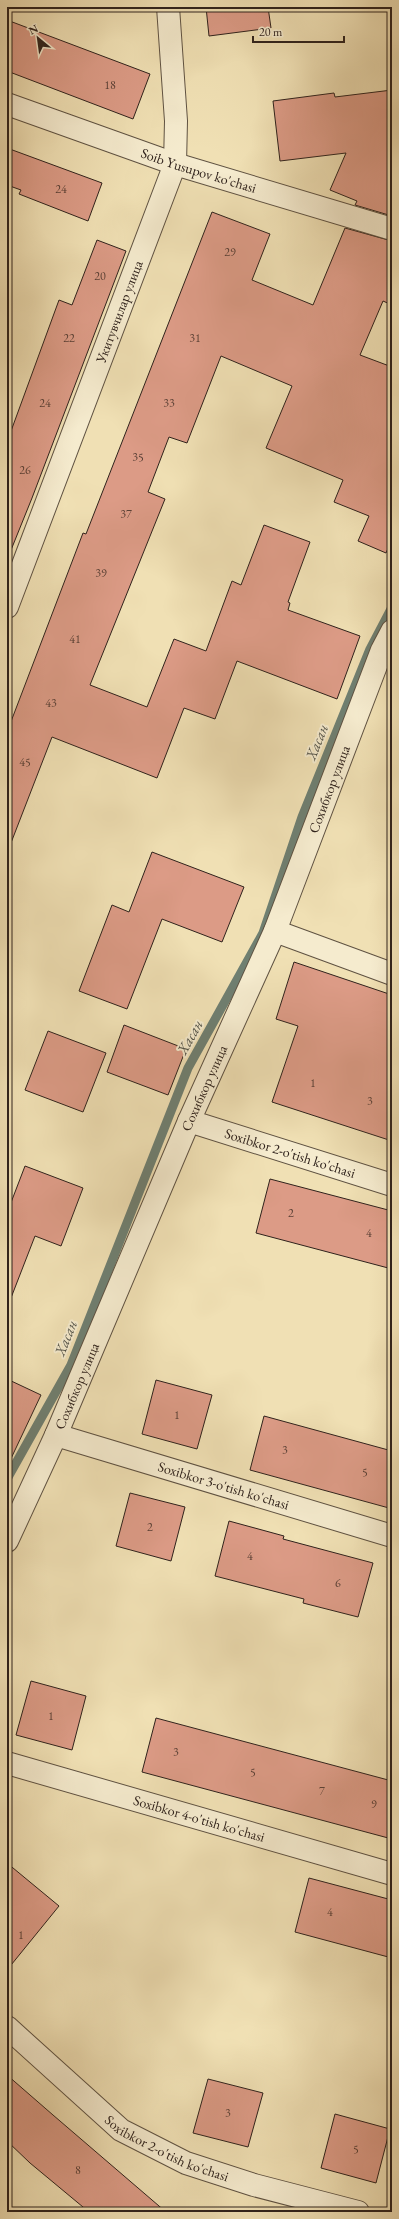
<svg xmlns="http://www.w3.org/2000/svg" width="399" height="2219" font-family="'EB Garamond',serif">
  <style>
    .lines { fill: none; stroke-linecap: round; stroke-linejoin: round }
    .stream { stroke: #6f7f71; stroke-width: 9 }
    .building { fill: #dc9b86; stroke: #2f221c }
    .minor-casing { stroke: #5f5242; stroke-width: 24 }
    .minor { stroke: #f5ebce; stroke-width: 22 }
    .labels { text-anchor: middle; stroke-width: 4; stroke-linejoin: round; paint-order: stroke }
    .number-label { font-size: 12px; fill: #5a4036 }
    .street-label { font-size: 14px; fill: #2f221c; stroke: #f5ebce }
    .water-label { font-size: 15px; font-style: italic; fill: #4f5047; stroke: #f5ebce }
  </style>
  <rect width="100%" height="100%" fill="#f0e0b4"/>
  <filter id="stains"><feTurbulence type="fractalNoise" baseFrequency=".005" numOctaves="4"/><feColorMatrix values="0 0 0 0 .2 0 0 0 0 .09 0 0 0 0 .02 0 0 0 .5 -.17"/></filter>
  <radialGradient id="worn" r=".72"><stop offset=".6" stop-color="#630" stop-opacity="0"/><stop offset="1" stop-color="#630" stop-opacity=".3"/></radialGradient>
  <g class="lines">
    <path class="stream" d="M 7,1479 L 71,1365 L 188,1068 L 263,933 L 302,817 L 370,649 L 392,607"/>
  </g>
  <path class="building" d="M 206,7 L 268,7 L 271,28 L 209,36 Z
    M 7,20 L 150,74 L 133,119 L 7,71 Z
    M 392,90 L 392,216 L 355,205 L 357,201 L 330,190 L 346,153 L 280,161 L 273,101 L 334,93 L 335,97 Z
    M 7,148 L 102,183 L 88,221 L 19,194 L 21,190 L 7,185 Z
    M 212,212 L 270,234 L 252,280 L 313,305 L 345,228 L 392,241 L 392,305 L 383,301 L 360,355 L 392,367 L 392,539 L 386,553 L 358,541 L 369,516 L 334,502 L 343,480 L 266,448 L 292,386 L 221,356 L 187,443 L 169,437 L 148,492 L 165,499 L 90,685 L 147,707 L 174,639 L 206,651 L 232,581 L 241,585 L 264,525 L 310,542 L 288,602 L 290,603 L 288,610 L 360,636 L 337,699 L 237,661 L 215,719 L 184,708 L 157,778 L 52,737 L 9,848 L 7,848 L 7,732 L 83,533 L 86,534 Z
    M 97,240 L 126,251 L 32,498 L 9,555 L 7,555 L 7,442 L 59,300 L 72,305 Z
    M 152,852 L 244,887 L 222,942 L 162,919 L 127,1009 L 79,991 L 112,905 L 129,912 Z
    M 294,962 L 392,995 L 392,1141 L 272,1102 L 298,1026 L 276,1019 Z
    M 124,1025 L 186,1049 L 168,1095 L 107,1072 Z
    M 48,1031 L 106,1053 L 83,1112 L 25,1090 Z
    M 25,1166 L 83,1188 L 61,1246 L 35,1236 L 9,1303 L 7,1303 L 7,1213 Z
    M 270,1179 L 392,1211 L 392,1269 L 256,1233 Z
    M 7,1379 L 41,1395 L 7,1467 Z
    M 156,1380 L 212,1395 L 197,1449 L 142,1434 Z
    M 264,1416 L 392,1451 L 392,1495 L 389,1508 L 250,1470 Z
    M 130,1493 L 185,1507 L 171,1561 L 116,1546 Z
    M 229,1521 L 284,1536 L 283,1539 L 373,1563 L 358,1617 L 303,1603 L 304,1599 L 215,1576 Z
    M 31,1681 L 86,1696 L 72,1750 L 16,1735 Z
    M 156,1718 L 392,1781 L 392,1839 L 142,1772 Z
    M 7,1863 L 59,1906 L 7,1970 Z
    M 309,1878 L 392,1900 L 392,1958 L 295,1932 Z
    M 7,2075 L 53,2115 L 166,2212 L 89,2212 L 30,2163 L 7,2141 Z
    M 208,2079 L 263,2093 L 248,2147 L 193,2133 Z
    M 335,2114 L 390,2129 L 376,2183 L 321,2168 Z"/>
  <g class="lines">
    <defs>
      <g id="minor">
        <path id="s1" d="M 7,104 L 175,164 L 392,229"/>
        <path id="s2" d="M 7,607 L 175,164 L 176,121 L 168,7"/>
        <path d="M 275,931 L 392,974"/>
        <path id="s3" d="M 189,1121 L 392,1185"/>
        <path id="s4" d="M 56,1435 L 392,1536"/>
        <path id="s5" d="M 7,1541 L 56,1435 L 189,1121 L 275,931 L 382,650 L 392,631"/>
        <path id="s6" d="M 7,1763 L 392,1874"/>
        <path id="s7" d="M 7,2027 L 121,2130 L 186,2163 L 254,2185 L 358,2212"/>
      </g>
    </defs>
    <use href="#minor" class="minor-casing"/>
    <use href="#minor" class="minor"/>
  </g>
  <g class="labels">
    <g class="number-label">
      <text x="110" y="89">18</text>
      <text x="61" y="193">24</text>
      <text x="230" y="256">29</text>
      <text x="100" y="280">20</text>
      <text x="69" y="342">22</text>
      <text x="195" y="342">31</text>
      <text x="45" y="407">24</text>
      <text x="169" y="407">33</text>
      <text x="138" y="461">35</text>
      <text x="25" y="474">26</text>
      <text x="126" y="518">37</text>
      <text x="101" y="577">39</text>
      <text x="75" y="643">41</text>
      <text x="51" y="707">43</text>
      <text x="25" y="766">45</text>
      <text x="313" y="1087">1</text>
      <text x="370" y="1105">3</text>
      <text x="291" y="1217">2</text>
      <text x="369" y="1237">4</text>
      <text x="177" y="1419">1</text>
      <text x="285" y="1454">3</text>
      <text x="365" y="1476">5</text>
      <text x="150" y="1531">2</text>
      <text x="250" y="1560">4</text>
      <text x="338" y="1587">6</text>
      <text x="51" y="1720">1</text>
      <text x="176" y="1756">3</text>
      <text x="253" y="1776">5</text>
      <text x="322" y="1795">7</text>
      <text x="374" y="1808">9</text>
      <text x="330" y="1916">4</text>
      <text x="21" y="1939">1</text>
      <text x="228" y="2117">3</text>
      <text x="356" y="2153">5</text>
      <text x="78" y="2174">8</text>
    </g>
    <g class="street-label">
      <text dy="5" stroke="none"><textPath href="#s1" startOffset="203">Soib Yusupov ko'chasi</textPath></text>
      <text dy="5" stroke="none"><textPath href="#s2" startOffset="316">Укитувчилар улица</textPath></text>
      <text dy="5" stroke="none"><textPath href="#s5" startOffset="818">Сохибкор улица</textPath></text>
      <text dy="5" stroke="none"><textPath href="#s5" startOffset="494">Сохибкор улица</textPath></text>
      <text dy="5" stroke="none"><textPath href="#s3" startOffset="106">Soxibkor 2-o'tish ko'chasi</textPath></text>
      <text dy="5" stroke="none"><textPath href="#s5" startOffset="170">Сохибкор улица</textPath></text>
      <text dy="5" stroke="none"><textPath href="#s4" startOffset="175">Soxibkor 3-o'tish ko'chasi</textPath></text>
      <text dy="5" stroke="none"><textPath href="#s6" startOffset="200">Soxibkor 4-o'tish ko'chasi</textPath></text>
      <text dy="5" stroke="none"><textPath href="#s7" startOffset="203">Soxibkor 2-o'tish ko'chasi</textPath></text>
    </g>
    <g class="water-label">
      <text transform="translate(317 742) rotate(-68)" y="5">Хасан</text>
      <text transform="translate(190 1037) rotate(-61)" y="5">Хасан</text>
      <text transform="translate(66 1338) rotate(-68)" y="5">Хасан</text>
    </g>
  </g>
  <rect width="399" height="2219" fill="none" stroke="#f0e0b4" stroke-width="24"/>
  <rect x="8" y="8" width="383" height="2203" fill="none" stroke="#2f221c" stroke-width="2"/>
  <rect x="12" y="12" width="375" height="2195" fill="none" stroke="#2f221c"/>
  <g transform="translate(38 38) rotate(331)" stroke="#f5ebce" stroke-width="3" paint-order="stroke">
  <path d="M0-3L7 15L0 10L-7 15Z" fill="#2f221c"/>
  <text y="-6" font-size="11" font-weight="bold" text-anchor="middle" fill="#2f221c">N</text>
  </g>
  <path d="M253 36v6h91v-6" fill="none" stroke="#2f221c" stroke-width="2"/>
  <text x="259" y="36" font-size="12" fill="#2f221c" stroke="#f5ebce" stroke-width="3" paint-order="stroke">20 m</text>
  <rect width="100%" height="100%" filter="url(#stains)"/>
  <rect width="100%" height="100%" fill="url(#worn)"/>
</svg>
